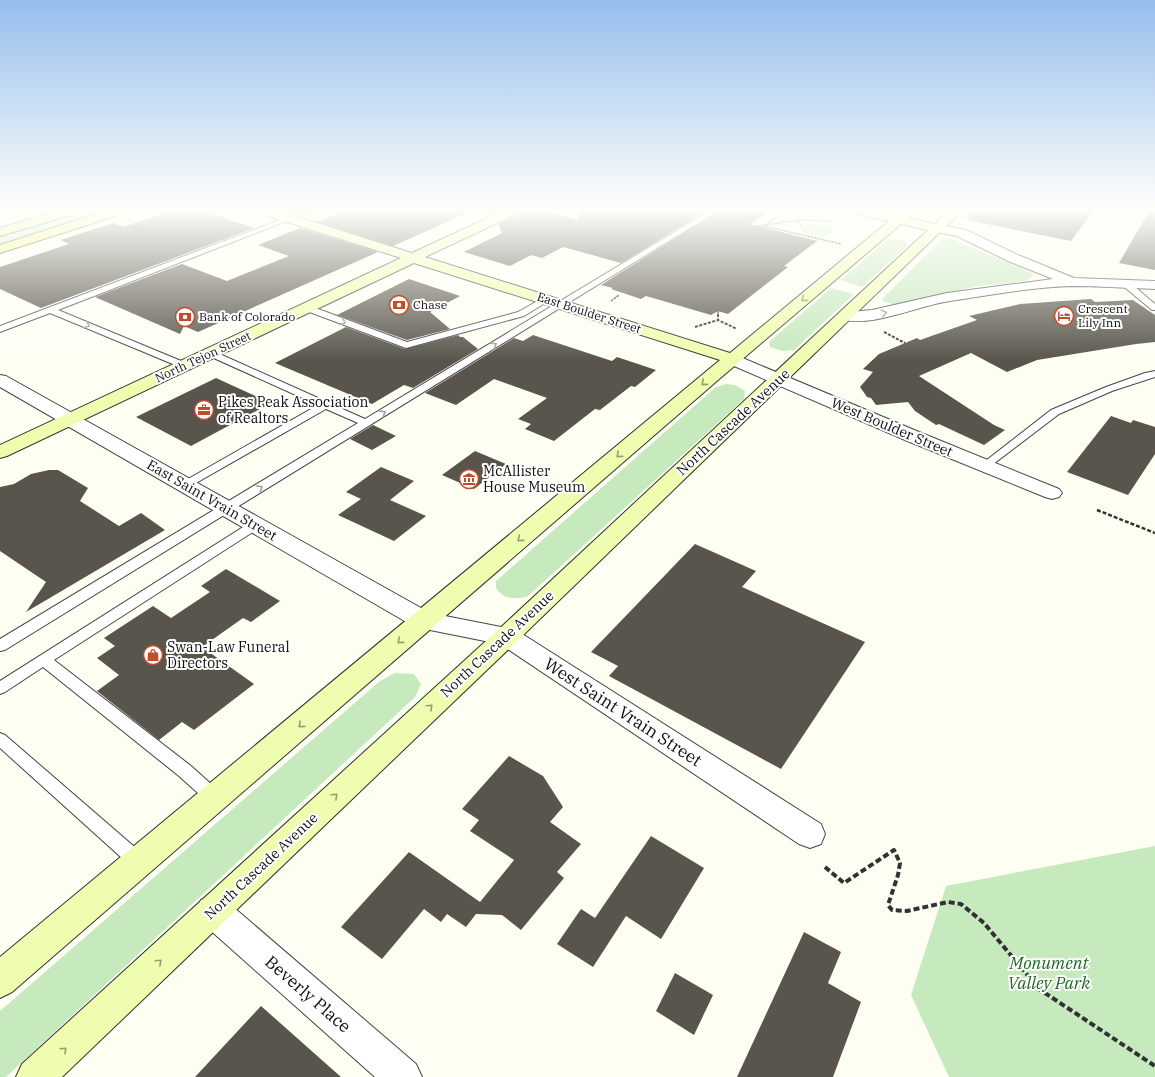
<svg xmlns="http://www.w3.org/2000/svg" width="1155" height="1077" font-family="'IBM Plex Serif',serif">
  <style>
    .green { fill: #c6e9bd }
    .building { fill: #59554c }
    .lines { fill: none; stroke-linecap: round; stroke-linejoin: round }
    .lane-casing { stroke: #434343; stroke-width: 2 }
    .street-casing { stroke: #434343; stroke-width: 2 }
    .secondary-casing { stroke: #323232; stroke-width: 2 }
    .primary-casing { stroke: #212121; stroke-width: 2 }
    .path-far3 { stroke: #323232; stroke-width: 1.5; stroke-dasharray: 2.5 1; stroke-linecap: butt }
    .path-far2 { stroke: #323232; stroke-width: 2; stroke-dasharray: 3 1.5; stroke-linecap: butt }
    .path-far1 { stroke: #323232; stroke-width: 2.5; stroke-dasharray: 4 2; stroke-linecap: butt }
    .path { stroke: #323232; stroke-width: 4; stroke-dasharray: 6 3; stroke-linecap: butt }
    .lane { fill: #fff; fill-rule: evenodd }
    .street { fill: #fff; fill-rule: evenodd }
    .secondary { fill: #effdb0; fill-rule: evenodd }
    .primary { fill: #eef56d; fill-rule: evenodd }
    .oneway { stroke: #969e70 }
    .oneway2 { stroke: #9f9f9f }
    .labels { text-anchor: middle; stroke-width: 4; stroke-linejoin: round; paint-order: stroke }
    .far-poi-label { font-size: 12px; fill: #101010; stroke: #fff; text-anchor: start }
    .far-street-label { font-size: 12px; fill: #101010; stroke: #fff }
    .poi-label { font-size: 14px; fill: #101010; stroke: #fff; text-anchor: start }
    .street-label { font-size: 14px; fill: #101010; stroke: #fff }
    .near-street-label { font-size: 17px; fill: #101010; stroke: #fff }
    .near-park-label { font-size: 17px; font-style: italic; fill: #206827; stroke: #fff }
  </style>
  <rect width="100%" height="100%" fill="#fefff3"/>
  <path class="green" d="M 80,210 L 105,210 L 0,245 L 0,235 Z
    M 808,224 L 822,225 L 831,228 L 833,231 L 833,233 L 824,236 L 804,233 L 800,228 Z
    M 894,239 L 905,241 L 908,245 L 862,287 L 841,280 L 887,240 Z
    M 947,239 L 954,240 L 1030,272 L 1033,275 L 1027,281 L 978,286 L 944,293 L 897,305 L 884,302 L 882,299 L 941,240 Z
    M 831,288 L 854,294 L 794,350 L 782,351 L 770,347 L 769,342 Z
    M 726,384 L 735,385 L 745,391 L 744,399 L 527,597 C 514,599 504,600 496,588 L 496,581 L 716,387 Z
    M 395,673 L 414,674 L 421,684 L 415,697 L 6,1077 L 0,1077 L 0,1011 L 380,681 Z
    M 1155,846 L 1155,1077 L 949,1077 L 911,995 L 946,886 Z"/>
  <path class="building" d="M 174,210 L 201,210 L 254,228 L 41,308 L 0,289 L 0,267 L 69,244 L 61,240 L 113,223 L 123,227 Z
    M 346,210 L 474,210 L 393,246 L 317,222 Z
    M 522,210 L 539,210 L 578,220 L 579,210 L 708,210 L 621,263 L 563,247 L 542,258 L 531,255 L 510,266 L 464,252 L 502,233 L 498,224 L 520,214 Z
    M 720,210 L 771,210 L 750,224 L 817,241 L 784,266 L 788,267 L 728,314 L 718,311 L 711,315 L 646,296 L 641,299 L 611,289 L 613,288 L 601,285 Z
    M 968,210 L 1094,210 L 1071,241 L 967,220 Z
    M 1150,210 L 1155,210 L 1155,270 L 1119,263 Z
    M 300,228 L 378,252 L 198,332 L 184,326 L 180,334 L 95,297 L 182,264 L 227,281 L 289,256 L 258,245 Z
    M 409,279 L 460,296 L 430,312 L 450,329 L 407,340 L 337,315 Z
    M 1091,299 L 1095,302 L 1133,300 L 1155,315 L 1155,342 L 1136,344 L 1037,360 L 1007,372 L 971,353 L 919,376 L 994,425 L 1005,430 L 984,445 L 939,424 L 936,425 L 915,411 L 908,402 L 876,405 L 871,398 L 867,397 L 860,387 L 873,372 L 863,369 L 879,354 L 917,338 L 920,340 L 977,320 L 969,316 L 1020,304 Z
    M 346,327 L 405,349 L 458,335 L 460,337 L 463,337 L 478,349 L 413,388 L 404,385 L 372,404 L 275,363 Z
    M 533,335 L 612,361 L 617,357 L 656,370 L 635,387 L 631,386 L 600,410 L 595,409 L 554,441 L 525,429 L 531,424 L 518,419 L 547,398 L 494,379 L 456,405 L 425,393 L 514,338 L 523,341 Z
    M 216,378 L 271,403 L 191,446 L 136,417 Z
    M 1111,416 L 1131,423 L 1133,420 L 1155,427 L 1155,454 L 1128,495 L 1067,472 Z
    M 373,425 L 396,436 L 372,450 L 350,439 Z
    M 475,451 L 506,464 L 474,489 L 442,475 Z
    M 381,467 L 414,481 L 390,500 L 426,516 L 394,541 L 338,515 L 361,499 L 346,492 Z
    M 49,470 L 58,470 L 88,488 L 80,501 L 119,526 L 141,513 L 165,530 L 26,612 L 46,582 L 0,551 L 0,487 L 14,484 L 31,474 Z
    M 695,544 L 756,571 L 742,587 L 865,642 L 781,769 L 609,676 L 618,666 L 591,652 Z
    M 226,569 L 280,601 L 251,622 L 243,618 L 202,647 L 254,684 L 194,730 L 182,722 L 159,740 L 97,691 L 119,675 L 97,658 L 115,646 L 104,638 L 153,606 L 171,618 L 210,592 L 201,586 Z
    M 509,756 L 543,776 L 563,807 L 550,822 L 581,844 L 557,872 L 564,878 L 521,930 L 502,915 L 476,914 L 466,927 L 447,914 L 441,922 L 424,909 L 382,959 L 341,927 L 409,852 L 480,902 L 514,860 L 470,831 L 479,820 L 462,809 Z
    M 651,836 L 704,868 L 661,939 L 626,916 L 593,967 L 557,944 L 581,909 L 595,918 Z
    M 804,932 L 841,952 L 828,983 L 861,1002 L 833,1077 L 737,1077 Z
    M 675,973 L 713,995 L 694,1035 L 656,1011 Z
    M 261,1006 L 341,1077 L 195,1077 Z"/>
  <g class="lines">
    <defs>
      <path id="lane" d="M 306,210 L 315,210 L 58,310 L 186,363 L 188,365 L 186,367 L 180,367 L 50,313 L 0,332 L 0,326 Z
        M 711,210 L 719,210 L 5,650 L 0,651 L 0,639 L 358,423 L 326,409 L 189,487 L 181,487 L 179,485 L 181,483 L 318,405 L 207,355 L 205,353 L 207,351 L 213,351 L 365,419 Z
        M 1122,281 L 1128,281 L 1155,304 L 1155,310 L 1152,310 L 1122,285 Z
        M 543,298 L 549,298 L 550,300 L 524,316 L 406,348 L 304,310 L 303,308 L 307,306 L 310,306 L 407,342 L 518,312 Z
        M 1155,371 L 1155,377 L 1112,391 L 1059,414 L 988,468 L 984,469 L 979,466 L 1051,410 L 1106,387 L 1145,373 Z
        M 255,521 L 259,522 L 261,525 L 259,528 L 54,660 L 191,766 L 221,793 L 223,798 L 221,803 L 215,805 L 209,803 L 179,776 L 43,667 L 5,692 L 0,694 L 0,681 L 251,522 Z
        M 0,733 L 5,735 L 145,856 L 148,862 L 145,868 L 139,870 L 133,868 L 0,748 Z"/>
      <path id="street" d="M 937,224 L 966,230 L 1018,255 L 1074,278 L 1155,281 L 1155,289 C 1128,288 1100,286 1073,286 C 1032,287 990,295 950,301 C 916,306 873,328 840,319 L 837,316 L 840,313 L 872,310 L 947,293 L 1053,279 L 1008,261 L 957,236 L 932,231 L 931,228 L 932,225 Z
        M 733,354 L 919,432 L 1059,489 L 1062,493 L 1059,497 L 1052,499 L 1045,497 L 905,440 L 727,363 L 725,359 L 727,355 Z
        M 0,375 L 6,376 L 430,613 L 516,630 L 821,824 L 825,834 L 821,844 L 810,848 L 799,844 L 500,644 L 415,627 L 0,387 Z
        M 213,895 L 225,900 L 416,1064 L 422,1077 L 375,1077 L 201,922 L 196,911 L 201,900 Z"/>
      <path id="secondary" d="M 256,210 L 275,210 L 412,253 L 505,210 L 521,210 L 519,213 L 425,257 L 730,353 L 889,221 L 849,213 L 847,210 L 870,210 L 896,215 L 902,210 L 916,210 L 908,218 L 935,224 L 950,210 L 963,210 L 516,642 L 62,1077 L 16,1077 L 22,1064 L 498,630 L 928,230 L 901,224 L 718,380 L 12,992 L 0,998 L 0,957 L 720,360 L 414,263 L 7,456 L 0,458 L 0,445 L 401,258 L 258,213 Z"/>
      <path id="primary" d="M 61,210 L 72,210 L 73,212 L 71,215 L 0,236 L 0,228 Z
        M 108,210 L 127,210 L 125,213 L 0,253 L 0,245 Z"/>
    </defs>
    <use href="#lane" class="lane-casing"/>
    <use href="#street" class="street-casing"/>
    <use href="#secondary" class="secondary-casing"/>
    <use href="#primary" class="primary-casing"/>
    <path class="path-far3" d="M 156,210 L 191,223
      M 788,210 L 764,226 L 841,244
      M 210,213 L 219,210
      M 798,221 L 803,226
      M 129,226 L 145,232
      M 758,226 L 798,220 L 831,221
      M 611,301 L 619,295
      M 718,311 L 718,315"/>
    <path class="path-far2" d="M 718,314 L 718,320 L 737,329
      M 695,327 L 718,320
      M 884,332 L 905,343"/>
    <path class="path-far1" d="M 1097,510 L 1155,533"/>
    <path class="path" d="M 825,867 L 844,883 L 894,850 L 900,863 L 898,875 L 888,905 L 892,910 L 907,911 L 948,902 L 961,904 L 984,923 L 1039,989 L 1155,1066"/>
    <use href="#lane" class="lane"/>
    <use href="#street" class="street"/>
    <use href="#secondary" class="secondary"/>
    <use href="#primary" class="primary"/>
  </g>
  <defs><path id="oneway-chevron" d="M-2-3.5L2.5 0L-2 3.5" fill="none" stroke-width="1.6" stroke-linecap="round" stroke-linejoin="round"/></defs>
  <g class="oneway">
    <use href="#oneway-chevron" transform="translate(804 299) rotate(140)"/>
    <use href="#oneway-chevron" transform="translate(704 383) rotate(140)"/>
    <use href="#oneway-chevron" transform="translate(619 455) rotate(140)"/>
    <use href="#oneway-chevron" transform="translate(520 539) rotate(140)"/>
    <use href="#oneway-chevron" transform="translate(400 641) rotate(140)"/>
    <use href="#oneway-chevron" transform="translate(430 707) rotate(-43)"/>
    <use href="#oneway-chevron" transform="translate(301 725) rotate(140)"/>
    <use href="#oneway-chevron" transform="translate(335 796) rotate(-43)"/>
    <use href="#oneway-chevron" transform="translate(159 962) rotate(-43)"/>
    <use href="#oneway-chevron" transform="translate(64 1050) rotate(-43)"/>
  </g>
  <g class="oneway2">
    <use href="#oneway-chevron" transform="translate(884 313) rotate(-13)"/>
    <use href="#oneway-chevron" transform="translate(343 322) rotate(21)"/>
    <use href="#oneway-chevron" transform="translate(87 325) rotate(23)"/>
    <use href="#oneway-chevron" transform="translate(494 345) rotate(-32)"/>
    <use href="#oneway-chevron" transform="translate(383 413) rotate(-31)"/>
    <use href="#oneway-chevron" transform="translate(260 488) rotate(-31)"/>
  </g>
  <linearGradient id="sky" x2="0" y2="1"><stop stop-color="#95beed"/><stop offset="0.58" stop-color="#fffffa"/><stop offset="1" stop-color="#fffffa" stop-opacity="0"/></linearGradient>
  <rect width="1155" height="361" fill="url(#sky)"/>
  <defs>
    <symbol id="bank-ring" viewBox="-11 -11 22 22"><circle r="9.5" fill="#fff" stroke="#be4f2a" stroke-width="1.5"/><path d="M-6-4H6V4H-6ZM0-2.3a2.3 2.3 0 1 0 0 4.6a2.3 2.3 0 1 0 0-4.6Z" fill="#be4f2a"/></symbol>
    <symbol id="hotel-ring" viewBox="-11 -11 22 22"><circle r="9.5" fill="#fff" stroke="#be4f2a" stroke-width="1.5"/><path d="M-6-4.5h1.5V1H6V5H4.5V3h-9V5H-6ZM-4 0a1.8 1.8 0 1 1 3.6 0ZM.5 0V-2.5h3Q6-2.5 6 0Z" fill="#be4f2a"/></symbol>
    <symbol id="office-ring" viewBox="-11 -11 22 22"><circle r="9.5" fill="#fff" stroke="#be4f2a" stroke-width="1.5"/><path d="M-6-3h4V-5.5h4V-3h4V5H-6ZM-1-4.5V-3h2v-1.5ZM-6 0V1H6V0Z" fill="#be4f2a"/></symbol>
    <symbol id="museum-ring" viewBox="-11 -11 22 22"><circle r="9.5" fill="#fff" stroke="#be4f2a" stroke-width="1.5"/><path d="M0-6L6-3V-2H-6V-3ZM-5-1h2V3h-2ZM-1-1h2V3h-2ZM3-1h2V3H3ZM-6 4H6V6H-6Z" fill="#be4f2a"/></symbol>
    <symbol id="shop-ring" viewBox="-11 -11 22 22"><circle r="9.5" fill="#fff" stroke="#be4f2a" stroke-width="1.5"/><path d="M-5-2.5h2.3a2.7 3.5 0 0 1 5.4 0H5L5.5 6h-11ZM-1.5-2.5h3a1.5 2.3 0 0 0-3 0Z" fill="#be4f2a"/></symbol>
  </defs>
  <g fill-rule="evenodd">
    <use href="#bank-ring" x="388" y="294" width="22" height="22"/>
    <use href="#hotel-ring" x="1053" y="305" width="22" height="22"/>
    <use href="#bank-ring" x="174" y="306" width="22" height="22"/>
    <use href="#office-ring" x="193" y="399" width="22" height="22"/>
    <use href="#museum-ring" x="458" y="468" width="22" height="22"/>
    <use href="#shop-ring" x="142" y="644" width="22" height="22"/>
  </g>
  <g class="labels">
    <g class="far-poi-label">
      <text x="413" y="309">Chase</text>
      <text x="1078" y="313">Crescent<tspan x="1078" dy="14">Lily Inn</tspan></text>
      <text x="199" y="321">Bank of Colorado</text>
    </g>
    <g class="far-street-label">
      <text transform="translate(589 313) rotate(18)" y="4">East Boulder Street</text>
      <text transform="translate(203 357) rotate(-25)" y="4">North Tejon Street</text>
    </g>
    <g class="poi-label">
      <text x="218" y="407">Pikes Peak Association<tspan x="218" dy="16">of Realtors</tspan></text>
      <text x="483" y="476">McAllister<tspan x="483" dy="16">House Museum</tspan></text>
      <text x="167" y="652">Swan-Law Funeral<tspan x="167" dy="16">Directors</tspan></text>
    </g>
    <g class="street-label">
      <text transform="translate(733 422) rotate(-43)" y="5">North Cascade Avenue</text>
      <text transform="translate(892 427) rotate(23)" y="5">West Boulder Street</text>
      <text transform="translate(212 500) rotate(30)" y="5">East Saint Vrain Street</text>
      <text transform="translate(497 644) rotate(-43)" y="5">North Cascade Avenue</text>
      <text transform="translate(261 866) rotate(-43)" y="5">North Cascade Avenue</text>
    </g>
    <g class="near-street-label">
      <text transform="translate(623 712) rotate(33)" y="6">West Saint Vrain Street</text>
      <text transform="translate(308 994) rotate(41)" y="6">Beverly Place</text>
    </g>
    <g class="near-park-label">
      <text x="1049" y="969">Monument<tspan x="1049" dy="20">Valley Park</tspan></text>
    </g>
  </g>
</svg>
